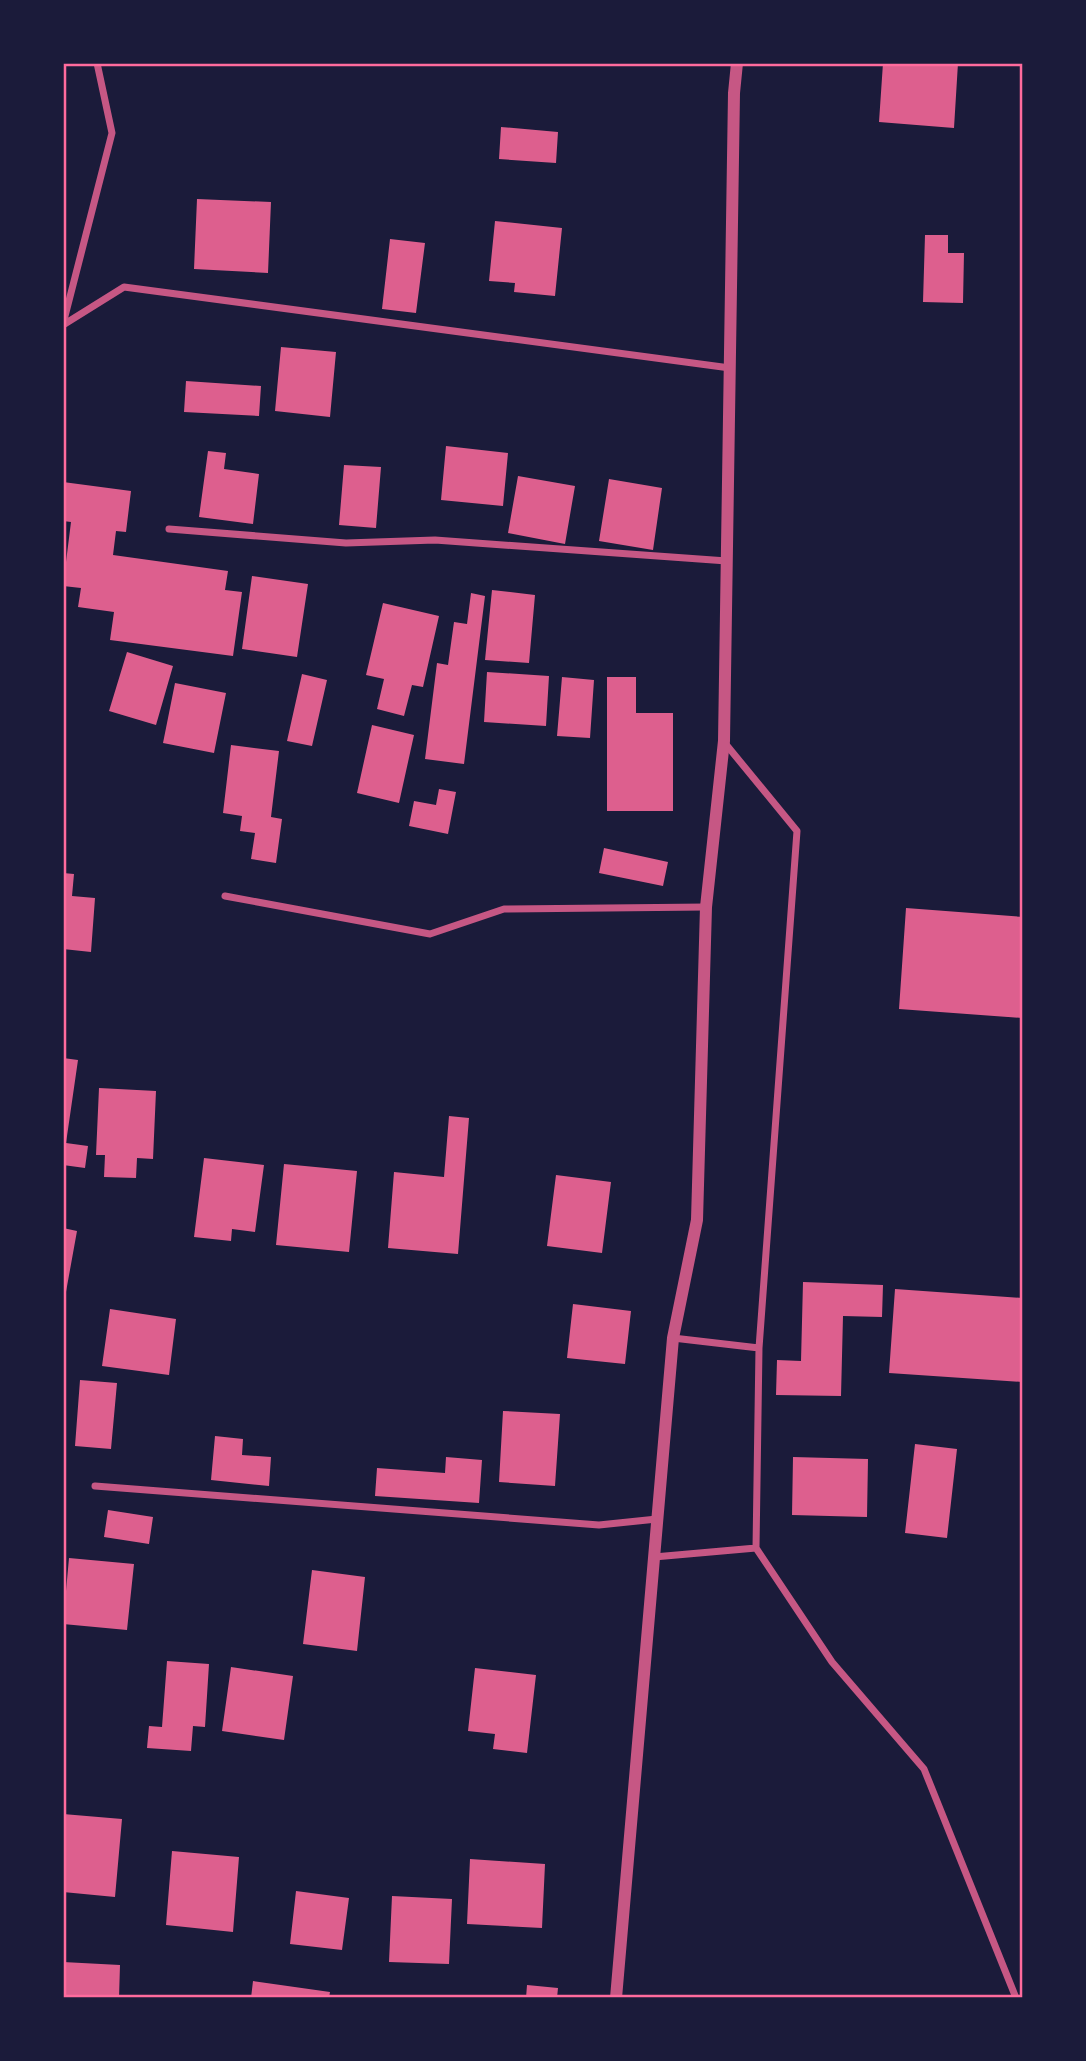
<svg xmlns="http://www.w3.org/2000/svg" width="1086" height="2061" font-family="'Source Sans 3',sans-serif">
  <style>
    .building { fill: #dd5f8e }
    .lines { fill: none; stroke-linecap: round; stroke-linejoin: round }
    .minor { stroke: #c65784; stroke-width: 7 }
    .tertiary { stroke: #c65784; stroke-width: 12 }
    .neatline { fill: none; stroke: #ff6b9d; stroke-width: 2.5 }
  </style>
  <rect width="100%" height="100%" fill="#1b1b3a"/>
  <path class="building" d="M 883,63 L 958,63 L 954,128 L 879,122 Z
    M 501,127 L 558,132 L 556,163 L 499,159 Z
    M 197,199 L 271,202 L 268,273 L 194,269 Z
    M 495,221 L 562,228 L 555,296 L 514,292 L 515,283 L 489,281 Z
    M 925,235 L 948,235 L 948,253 L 964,253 L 963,303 L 923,302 Z
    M 390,239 L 425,243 L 416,313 L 382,309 Z
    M 281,347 L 336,352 L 330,417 L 275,411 Z
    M 186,381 L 261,386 L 259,416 L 184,412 Z
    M 446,446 L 508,453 L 503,506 L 441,500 Z
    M 208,451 L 226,453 L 224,469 L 259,474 L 253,524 L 199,517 Z
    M 344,465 L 381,467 L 376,528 L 339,525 Z
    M 518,476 L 575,486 L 565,544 L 508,533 Z
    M 609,479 L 662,488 L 653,550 L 599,541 Z
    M 63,482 L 131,491 L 126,532 L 116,531 L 113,555 L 228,571 L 225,590 L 242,592 L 233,656 L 110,640 L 114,612 L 78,607 L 81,588 L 63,586 L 71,522 L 63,521 Z
    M 252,576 L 308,584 L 297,657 L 242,649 Z
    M 492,590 L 535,595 L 529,663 L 485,660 Z
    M 471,593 L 485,596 L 464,764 L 425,759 L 437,663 L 448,665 L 454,622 L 467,624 Z
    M 383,603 L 439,616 L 423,687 L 412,685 L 404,716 L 377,709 L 384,679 L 366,675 Z
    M 127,652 L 173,666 L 156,725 L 109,711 Z
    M 487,672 L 549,676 L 546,726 L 484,722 Z
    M 302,674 L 327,680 L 312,746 L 287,741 Z
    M 562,677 L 594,680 L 590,738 L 557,736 Z
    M 607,677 L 636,677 L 636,713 L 673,713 L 673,811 L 607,811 Z
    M 175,683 L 226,693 L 214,753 L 163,743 Z
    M 372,725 L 414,735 L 399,803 L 357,793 Z
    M 231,745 L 279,751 L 271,817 L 282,819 L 276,863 L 251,859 L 255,833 L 240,831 L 242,816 L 223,813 Z
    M 439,789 L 456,792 L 448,834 L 409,826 L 414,801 L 436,805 Z
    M 604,848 L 668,862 L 663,886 L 599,873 Z
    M 63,873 L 74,874 L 72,896 L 95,898 L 91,952 L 63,949 Z
    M 906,908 L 1023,917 L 1023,1018 L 899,1009 Z
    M 63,1058 L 78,1060 L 66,1143 L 88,1146 L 85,1168 L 63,1165 Z
    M 99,1088 L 156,1091 L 153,1159 L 137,1158 L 136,1178 L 104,1177 L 105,1155 L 96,1155 Z
    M 449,1116 L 469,1118 L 458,1254 L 388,1248 L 394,1172 L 444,1177 Z
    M 204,1158 L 264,1165 L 255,1232 L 232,1229 L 231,1241 L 194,1237 Z
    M 284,1164 L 357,1171 L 349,1252 L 276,1245 Z
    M 556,1175 L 611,1182 L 602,1253 L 547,1246 Z
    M 63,1228 L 77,1231 L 64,1303 L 63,1303 Z
    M 803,1282 L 883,1285 L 882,1317 L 843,1316 L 841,1396 L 776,1395 L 777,1360 L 801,1361 Z
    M 895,1289 L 1023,1298 L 1023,1382 L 889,1373 Z
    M 573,1304 L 631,1311 L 625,1364 L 567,1358 Z
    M 110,1309 L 176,1319 L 169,1375 L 102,1366 Z
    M 80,1380 L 117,1383 L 111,1449 L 75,1446 Z
    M 503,1411 L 560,1414 L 555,1486 L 499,1482 Z
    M 215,1436 L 243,1439 L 242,1455 L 271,1457 L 269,1486 L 211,1480 Z
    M 915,1444 L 957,1449 L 947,1538 L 905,1533 Z
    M 446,1457 L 482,1460 L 479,1503 L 375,1496 L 377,1468 L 445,1473 Z
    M 793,1457 L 868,1459 L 867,1517 L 792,1515 Z
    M 108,1510 L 153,1517 L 149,1544 L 104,1537 Z
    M 69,1558 L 134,1564 L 127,1630 L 63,1624 Z
    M 312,1570 L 365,1577 L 357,1651 L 303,1644 Z
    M 167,1661 L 209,1664 L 205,1727 L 193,1726 L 191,1751 L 147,1748 L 149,1726 L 162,1727 Z
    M 231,1667 L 293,1676 L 284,1740 L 222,1731 Z
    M 475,1668 L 536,1675 L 527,1753 L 493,1749 L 495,1734 L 468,1731 Z
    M 63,1814 L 122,1819 L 115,1897 L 63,1892 Z
    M 172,1851 L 239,1857 L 233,1932 L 166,1925 Z
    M 470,1859 L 545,1864 L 542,1928 L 467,1924 Z
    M 296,1891 L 349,1898 L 342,1950 L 290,1944 Z
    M 392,1896 L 452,1899 L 449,1964 L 389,1962 Z
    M 63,1962 L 120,1965 L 119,1998 L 63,1998 Z
    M 253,1981 L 330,1992 L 329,1998 L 251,1998 Z
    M 527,1985 L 558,1988 L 557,1998 L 526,1998 Z"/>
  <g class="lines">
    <path class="minor" d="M 63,324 L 112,133 L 97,63
      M 63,325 L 124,287 L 730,368
      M 169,529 L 346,543 L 435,540 L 727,561
      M 225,896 L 430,934 L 504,909 L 706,907
      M 673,1338 L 759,1348 L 797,831 L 724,742
      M 95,1486 L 599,1525 L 657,1519
      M 756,1548 L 832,1662 L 924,1769 L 1016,1998
      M 654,1557 L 756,1548 L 759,1348"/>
    <path class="tertiary" d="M 616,1998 L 673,1338 L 697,1220 L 706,907 L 724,741 L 734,93 L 737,63"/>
  </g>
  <rect width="1086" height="2061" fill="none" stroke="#1b1b3a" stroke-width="130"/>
  <rect x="65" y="65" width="956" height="1931" class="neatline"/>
</svg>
